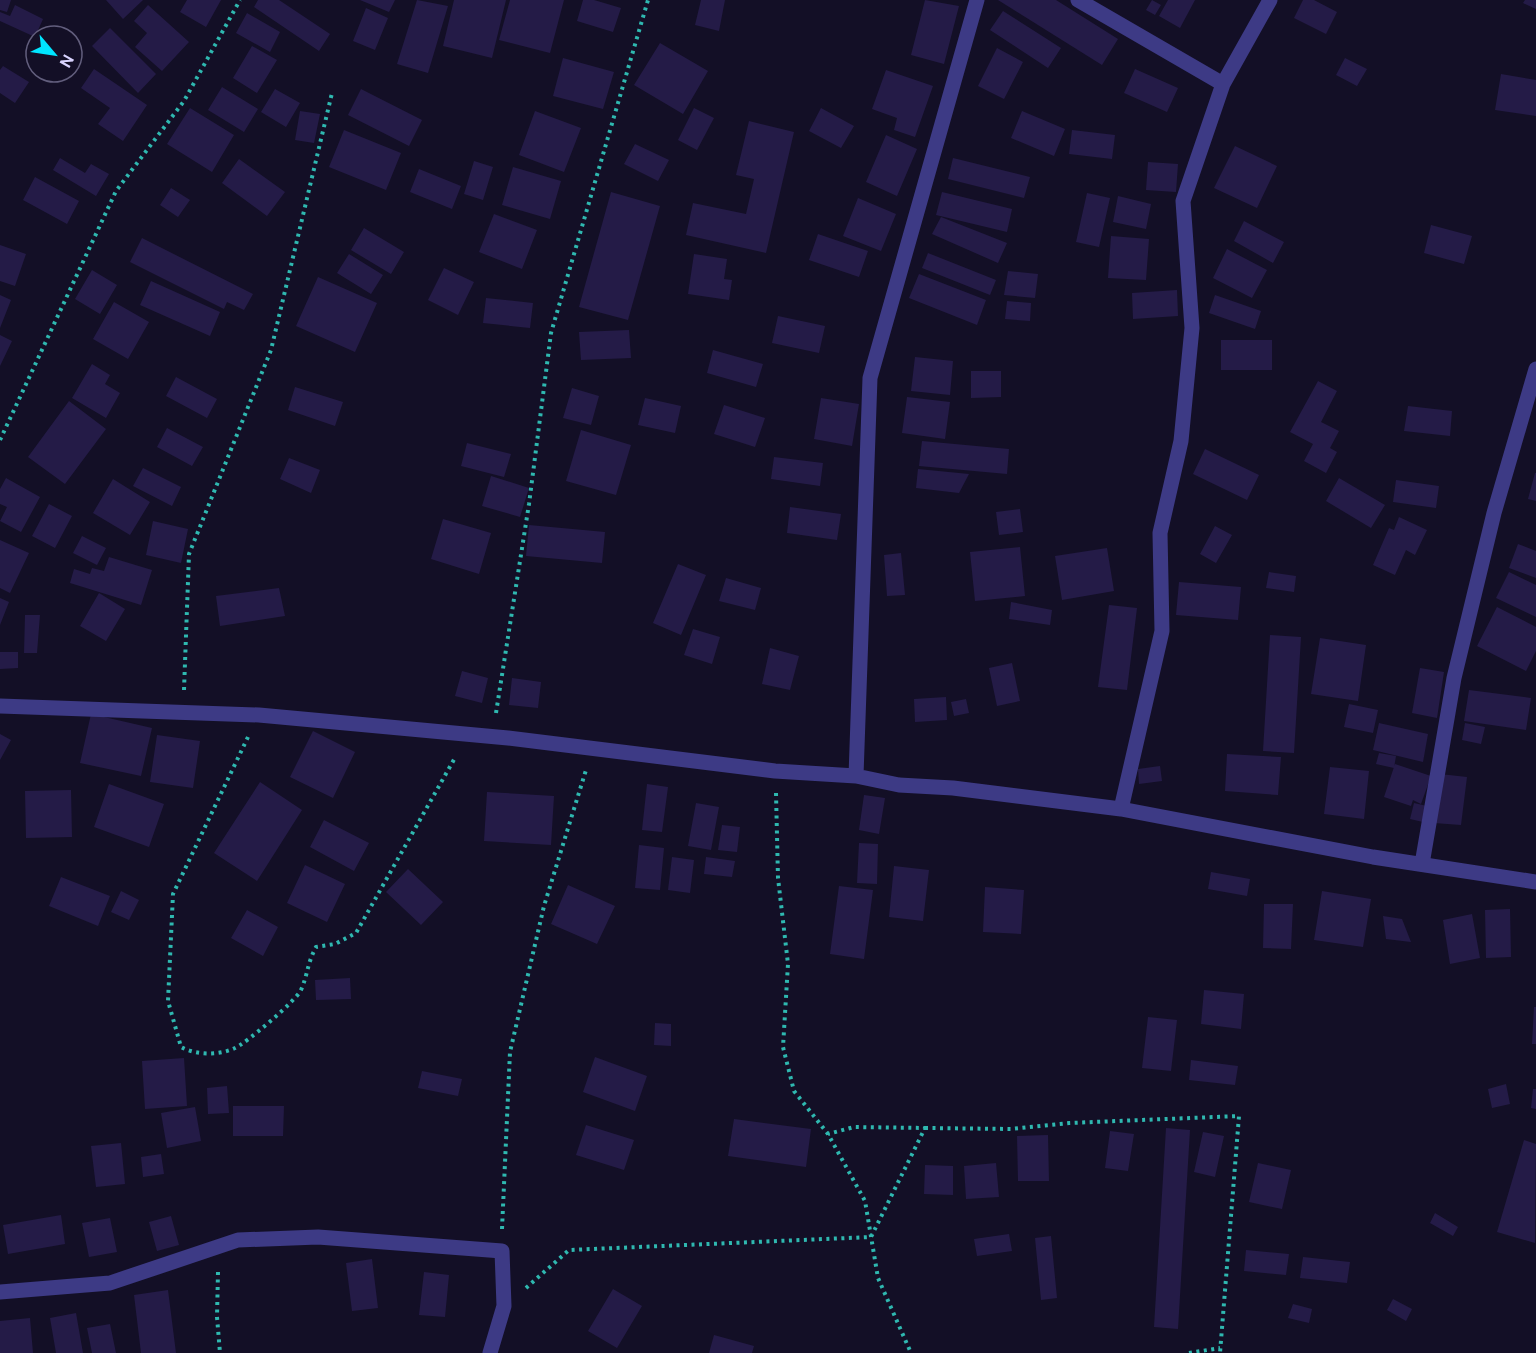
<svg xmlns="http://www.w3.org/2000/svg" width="1536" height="1353" font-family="'DM Sans',sans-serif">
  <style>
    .building { fill: #241b47 }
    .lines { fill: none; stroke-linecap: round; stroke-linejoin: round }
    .path { stroke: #2fb8b0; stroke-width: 4; stroke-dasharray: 3 4.5; stroke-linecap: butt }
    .minor { stroke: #3d3a85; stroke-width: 15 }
  </style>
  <rect width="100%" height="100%" fill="#130f26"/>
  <path class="building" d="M 0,0 L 11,0 L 7,12 L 0,10 Z
    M 106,0 L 143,0 L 123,19 Z
    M 187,0 L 221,0 L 206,27 L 180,12 Z
    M 258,0 L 279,0 L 330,34 L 319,51 L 254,7 Z
    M 360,0 L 395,0 L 389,12 Z
    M 417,0 L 448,6 L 428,73 L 397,64 Z
    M 454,0 L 506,0 L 492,58 L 443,46 Z
    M 510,0 L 564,0 L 550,53 L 499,40 Z
    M 583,0 L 594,0 L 621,8 L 613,32 L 577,21 Z
    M 701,0 L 725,0 L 719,31 L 695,25 Z
    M 925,0 L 959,6 L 944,64 L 911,55 Z
    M 998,0 L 1056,0 L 1118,39 L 1102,65 Z
    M 1152,0 L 1161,5 L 1155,15 L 1146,10 Z
    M 1168,0 L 1195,0 L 1180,28 L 1159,16 Z
    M 1303,0 L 1314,0 L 1337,12 L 1326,34 L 1294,18 Z
    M 1525,0 L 1536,0 L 1536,9 L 1523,3 Z
    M 15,5 L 43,19 L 35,37 L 0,21 L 0,12 L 10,16 Z
    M 148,5 L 189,42 L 162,71 L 135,47 L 147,33 L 134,21 Z
    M 366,8 L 388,18 L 375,50 L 353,41 Z
    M 1003,11 L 1061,48 L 1048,68 L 990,30 Z
    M 247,13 L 280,32 L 270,52 L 236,33 Z
    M 110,28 L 156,74 L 138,93 L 92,46 Z
    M 660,43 L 708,71 L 683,114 L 634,85 Z
    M 252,46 L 277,60 L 257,93 L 233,78 Z
    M 997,48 L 1023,62 L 1004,99 L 978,86 Z
    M 563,58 L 614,72 L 603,109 L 553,96 Z
    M 1345,58 L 1367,69 L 1357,86 L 1336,75 Z
    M 3,66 L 29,82 L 15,103 L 0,93 L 0,70 Z
    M 94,69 L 147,105 L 123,141 L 98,124 L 110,108 L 81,88 Z
    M 1135,69 L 1178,88 L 1167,112 L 1124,93 Z
    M 886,70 L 933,86 L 915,137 L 894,130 L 897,118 L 872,109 Z
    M 1501,74 L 1536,80 L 1536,116 L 1495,110 Z
    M 222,87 L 258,109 L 244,132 L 208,110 Z
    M 275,89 L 300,103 L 286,127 L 261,112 Z
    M 361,89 L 422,120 L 409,146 L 348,115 Z
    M 190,108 L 234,135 L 212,172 L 167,144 Z
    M 694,108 L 714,118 L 697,150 L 678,140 Z
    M 821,108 L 854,126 L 841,148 L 809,131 Z
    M 300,111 L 320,114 L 314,143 L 295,140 Z
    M 535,111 L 581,128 L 564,172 L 519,155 Z
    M 1022,111 L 1065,129 L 1054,156 L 1011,138 Z
    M 749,121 L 794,132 L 766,253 L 686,235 L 693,203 L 746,214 L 754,179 L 736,175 Z
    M 344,130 L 401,153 L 386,190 L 329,167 Z
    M 1072,130 L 1115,135 L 1112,159 L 1069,154 Z
    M 886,135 L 917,149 L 897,196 L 866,182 Z
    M 635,144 L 669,160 L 658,181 L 624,164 Z
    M 1235,146 L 1277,166 L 1257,208 L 1214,188 Z
    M 60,158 L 85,173 L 91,164 L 109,174 L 96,196 L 53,170 Z
    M 953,158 L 1030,177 L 1024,198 L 948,179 Z
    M 239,159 L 285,192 L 267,216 L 222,183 Z
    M 474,161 L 493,167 L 483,200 L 464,194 Z
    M 1148,162 L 1178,164 L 1176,192 L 1146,190 Z
    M 513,167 L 561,181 L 550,219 L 502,205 Z
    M 419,169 L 461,186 L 452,209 L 410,192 Z
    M 35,177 L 79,201 L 67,224 L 23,200 Z
    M 171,188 L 190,200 L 178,217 L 160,205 Z
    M 611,192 L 660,206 L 628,320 L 579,307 Z
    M 942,192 L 1012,209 L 1007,232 L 936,215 Z
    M 1087,193 L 1110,198 L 1099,247 L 1076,242 Z
    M 1118,196 L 1151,204 L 1146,229 L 1113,222 Z
    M 858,198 L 896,214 L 881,251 L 843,236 Z
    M 494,214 L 537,230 L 522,269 L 479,252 Z
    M 941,217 L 1007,243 L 998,263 L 932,234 Z
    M 1244,221 L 1284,242 L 1273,263 L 1234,241 Z
    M 1431,225 L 1472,236 L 1464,264 L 1424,253 Z
    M 364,228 L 404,252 L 391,274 L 351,250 Z
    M 818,234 L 868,251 L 859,277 L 809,260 Z
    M 1111,236 L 1149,239 L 1146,280 L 1108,278 Z
    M 142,238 L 253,294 L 244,310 L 227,302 L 224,309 L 130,262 Z
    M 0,245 L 26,254 L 15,286 L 0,281 Z
    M 1227,249 L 1267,270 L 1252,298 L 1213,278 Z
    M 928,253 L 996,280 L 990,295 L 922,268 Z
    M 349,254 L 383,275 L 371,294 L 337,273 Z
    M 694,254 L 727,259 L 724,279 L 732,280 L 729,300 L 688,294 Z
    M 444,268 L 474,282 L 458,315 L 428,300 Z
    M 92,270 L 117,285 L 100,314 L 75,299 Z
    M 1008,271 L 1038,274 L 1035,298 L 1004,295 Z
    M 919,274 L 986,300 L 977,325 L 909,298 Z
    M 318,277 L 377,303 L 355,352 L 296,326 Z
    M 151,281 L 220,312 L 210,336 L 140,305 Z
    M 1177,290 L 1178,316 L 1133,319 L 1132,293 Z
    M 0,295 L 11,300 L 0,328 Z
    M 1215,295 L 1261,311 L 1255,329 L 1209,313 Z
    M 486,298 L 533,303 L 530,328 L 483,323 Z
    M 1007,301 L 1031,303 L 1030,321 L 1005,319 Z
    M 114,302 L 149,322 L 128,359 L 93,339 Z
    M 778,316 L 825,326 L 819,353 L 772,343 Z
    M 629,330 L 631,358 L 581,360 L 579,332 Z
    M 0,335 L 12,341 L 0,366 Z
    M 1221,340 L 1272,340 L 1272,370 L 1221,370 Z
    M 713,350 L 763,364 L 756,387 L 707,373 Z
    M 915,357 L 953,361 L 950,395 L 911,391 Z
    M 92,364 L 110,375 L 105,384 L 120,393 L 106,418 L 72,398 Z
    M 971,371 L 1001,371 L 1001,397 L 971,398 Z
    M 176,377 L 217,399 L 207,418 L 166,396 Z
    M 1318,381 L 1337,391 L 1321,422 L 1339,431 L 1330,448 L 1337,452 L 1326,473 L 1304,461 L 1313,444 L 1290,432 Z
    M 295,387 L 343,402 L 335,426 L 288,410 Z
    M 572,388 L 599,396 L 591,425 L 563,418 Z
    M 907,397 L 950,402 L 945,439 L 902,433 Z
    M 645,398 L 681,406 L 675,433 L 638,425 Z
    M 821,398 L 859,404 L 852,446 L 814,439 Z
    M 69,401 L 106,429 L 65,484 L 28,457 Z
    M 724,405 L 765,418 L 755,447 L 714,434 Z
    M 1408,406 L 1452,411 L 1450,436 L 1404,431 Z
    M 167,428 L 203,447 L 192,466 L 157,447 Z
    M 581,430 L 631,445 L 616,495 L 566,481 Z
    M 922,441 L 1009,449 L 1007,474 L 919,466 Z
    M 467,443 L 511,454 L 504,477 L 461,466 Z
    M 1205,449 L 1259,475 L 1247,500 L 1193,474 Z
    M 774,457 L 823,463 L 820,486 L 771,479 Z
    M 289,458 L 320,470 L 311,493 L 280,479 Z
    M 143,468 L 181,487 L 172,506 L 133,486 Z
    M 918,469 L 969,474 L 959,493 L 916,488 Z
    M 1535,473 L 1536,473 L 1536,501 L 1528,499 Z
    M 491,476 L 529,488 L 520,517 L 482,506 Z
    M 6,478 L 40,497 L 21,532 L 0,521 L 7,507 L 0,504 L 0,489 Z
    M 1339,478 L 1385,505 L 1371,528 L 1326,501 Z
    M 113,479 L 150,502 L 130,535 L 93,513 Z
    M 1396,480 L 1439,486 L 1436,508 L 1393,502 Z
    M 49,504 L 72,516 L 55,548 L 32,536 Z
    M 790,507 L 841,514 L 837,540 L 787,533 Z
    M 1020,509 L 1023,532 L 999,535 L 996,512 Z
    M 1399,517 L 1427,530 L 1415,555 L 1406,550 L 1395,575 L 1373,565 L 1389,528 L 1394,530 Z
    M 443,519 L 491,533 L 479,574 L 431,559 Z
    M 153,521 L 188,529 L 181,563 L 146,555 Z
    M 529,525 L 605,532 L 602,563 L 526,556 Z
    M 1215,526 L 1232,535 L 1216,563 L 1200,554 Z
    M 82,536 L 106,548 L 97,565 L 73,553 Z
    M 0,540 L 29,553 L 10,593 L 0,588 Z
    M 1518,544 L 1536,551 L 1536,578 L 1509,568 Z
    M 1020,547 L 1025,596 L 975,601 L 970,552 Z
    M 1107,548 L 1114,591 L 1062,600 L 1055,556 Z
    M 901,553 L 905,595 L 887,596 L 884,555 Z
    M 109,557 L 152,570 L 141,605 L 70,583 L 74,569 L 90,574 L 92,568 L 104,571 Z
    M 678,564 L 706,575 L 681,635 L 653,623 Z
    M 1269,572 L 1296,576 L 1294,592 L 1266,588 Z
    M 1509,572 L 1536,585 L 1536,617 L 1496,598 Z
    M 726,578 L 761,588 L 755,610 L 719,601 Z
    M 1179,582 L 1241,587 L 1238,620 L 1176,615 Z
    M 279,588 L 285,616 L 220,626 L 216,596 Z
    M 99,593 L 125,609 L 106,641 L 80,626 Z
    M 0,598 L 9,602 L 0,625 Z
    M 1011,602 L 1052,610 L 1050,625 L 1009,619 Z
    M 1109,605 L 1137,608 L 1127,690 L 1098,687 Z
    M 1497,607 L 1536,627 L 1536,651 L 1526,671 L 1477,646 Z
    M 25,615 L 40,615 L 37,653 L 24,653 Z
    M 693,629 L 720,637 L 712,664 L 684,655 Z
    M 1270,635 L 1301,637 L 1294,753 L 1263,751 Z
    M 1320,638 L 1366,645 L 1358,701 L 1311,694 Z
    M 770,648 L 799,656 L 790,690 L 762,684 Z
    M 0,652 L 18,652 L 18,668 L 0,669 Z
    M 1012,663 L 1020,701 L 997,706 L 989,668 Z
    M 1420,668 L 1444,672 L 1437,718 L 1412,713 Z
    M 462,671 L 488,678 L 482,703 L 455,696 Z
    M 512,678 L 541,682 L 538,708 L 509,705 Z
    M 1469,690 L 1531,698 L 1526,730 L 1464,721 Z
    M 946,697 L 947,720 L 915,722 L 914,699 Z
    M 966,699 L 969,713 L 954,716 L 951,702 Z
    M 1349,704 L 1378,710 L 1373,733 L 1344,727 Z
    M 91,714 L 152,728 L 141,776 L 80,763 Z
    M 1379,723 L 1428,734 L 1423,762 L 1373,750 Z
    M 1465,723 L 1485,727 L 1481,744 L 1462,740 Z
    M 313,731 L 355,752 L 333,798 L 290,777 Z
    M 0,734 L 11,740 L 0,760 Z
    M 157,735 L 200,741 L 193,788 L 150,782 Z
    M 1379,753 L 1396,756 L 1394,768 L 1376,764 Z
    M 1227,754 L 1281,757 L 1278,795 L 1225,791 Z
    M 1395,764 L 1431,776 L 1421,804 L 1413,800 L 1411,806 L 1384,797 Z
    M 1160,766 L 1162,781 L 1139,784 L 1138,769 Z
    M 1330,767 L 1369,771 L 1364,819 L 1324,814 Z
    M 1440,774 L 1467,777 L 1461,825 L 1434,823 Z
    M 260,782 L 302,810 L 257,881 L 214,853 Z
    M 109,784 L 164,804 L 149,847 L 94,827 Z
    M 647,784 L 668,787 L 662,832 L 642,830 Z
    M 71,790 L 72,837 L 26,838 L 25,791 Z
    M 487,792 L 554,796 L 551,845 L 484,841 Z
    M 864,795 L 885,798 L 879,834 L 859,830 Z
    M 696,803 L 719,807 L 711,850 L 688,846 Z
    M 1414,803 L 1427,806 L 1423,822 L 1410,819 Z
    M 324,820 L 369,843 L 354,871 L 310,847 Z
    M 722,825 L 740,827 L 737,852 L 718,850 Z
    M 859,843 L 878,844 L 877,884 L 857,883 Z
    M 639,845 L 664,848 L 660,890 L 635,888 Z
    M 672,857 L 694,860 L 690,893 L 668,890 Z
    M 706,857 L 735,861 L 732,877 L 704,874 Z
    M 305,865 L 345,884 L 327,922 L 287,903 Z
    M 894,866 L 929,870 L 923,921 L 889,917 Z
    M 408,869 L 443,902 L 421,925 L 386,892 Z
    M 1211,872 L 1250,879 L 1247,896 L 1208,889 Z
    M 61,877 L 110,896 L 98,926 L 49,906 Z
    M 568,885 L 615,906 L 597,944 L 551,924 Z
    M 839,886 L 873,890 L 864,959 L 830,954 Z
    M 985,887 L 1024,890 L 1021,934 L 983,932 Z
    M 121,891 L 139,900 L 129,920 L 111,912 Z
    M 1322,891 L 1371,899 L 1363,947 L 1314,940 Z
    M 1264,904 L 1293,904 L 1291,949 L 1263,948 Z
    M 1510,909 L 1511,957 L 1486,958 L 1485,910 Z
    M 247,910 L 278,927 L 263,956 L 231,938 Z
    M 1472,914 L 1480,958 L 1450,964 L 1443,920 Z
    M 1383,916 L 1402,919 L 1411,942 L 1386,939 Z
    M 350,978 L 351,999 L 316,1000 L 315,980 Z
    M 1204,990 L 1244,994 L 1241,1029 L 1201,1024 Z
    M 1534,1007 L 1536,1007 L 1536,1044 L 1532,1044 Z
    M 1148,1017 L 1177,1020 L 1171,1071 L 1142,1068 Z
    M 655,1023 L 671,1024 L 671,1046 L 654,1045 Z
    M 595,1057 L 647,1076 L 635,1111 L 583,1092 Z
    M 184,1058 L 187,1106 L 145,1109 L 142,1061 Z
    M 1191,1060 L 1238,1066 L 1235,1085 L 1189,1080 Z
    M 422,1071 L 462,1079 L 458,1096 L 418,1088 Z
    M 1506,1084 L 1510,1104 L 1492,1108 L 1488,1089 Z
    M 227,1086 L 229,1113 L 208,1114 L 207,1088 Z
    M 1533,1089 L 1536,1089 L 1536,1109 L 1531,1108 Z
    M 233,1106 L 284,1106 L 283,1136 L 233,1136 Z
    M 195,1107 L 201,1141 L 167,1148 L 161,1113 Z
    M 734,1119 L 811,1129 L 806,1167 L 728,1156 Z
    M 586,1125 L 634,1140 L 624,1170 L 576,1155 Z
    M 1166,1128 L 1190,1130 L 1178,1329 L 1154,1327 Z
    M 1110,1131 L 1134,1134 L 1128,1171 L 1105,1168 Z
    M 1203,1132 L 1224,1136 L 1215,1177 L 1194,1172 Z
    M 1048,1135 L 1049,1181 L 1018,1181 L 1017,1136 Z
    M 1524,1140 L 1536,1144 L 1535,1243 L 1497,1232 Z
    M 121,1143 L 125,1184 L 96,1187 L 91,1146 Z
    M 161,1154 L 164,1174 L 143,1177 L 141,1157 Z
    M 996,1163 L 999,1197 L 966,1199 L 964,1166 Z
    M 1258,1163 L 1291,1170 L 1282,1209 L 1249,1202 Z
    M 925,1165 L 953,1166 L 953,1195 L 924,1194 Z
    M 1435,1213 L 1458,1227 L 1453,1236 L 1430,1223 Z
    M 61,1215 L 65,1244 L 8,1254 L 3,1225 Z
    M 171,1216 L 179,1245 L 157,1251 L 149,1222 Z
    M 110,1218 L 117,1252 L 89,1257 L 82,1223 Z
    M 1009,1234 L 1012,1251 L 977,1256 L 974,1239 Z
    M 1051,1236 L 1057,1298 L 1041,1300 L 1035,1238 Z
    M 1246,1250 L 1289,1254 L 1286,1275 L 1244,1271 Z
    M 1303,1257 L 1350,1262 L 1347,1283 L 1300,1278 Z
    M 372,1259 L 378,1308 L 352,1311 L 346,1263 Z
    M 424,1272 L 449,1275 L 445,1317 L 419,1315 Z
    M 613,1289 L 642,1306 L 617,1348 L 588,1331 Z
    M 168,1290 L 176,1353 L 141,1353 L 134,1295 Z
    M 1393,1299 L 1412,1309 L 1406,1321 L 1387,1310 Z
    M 1293,1304 L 1312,1309 L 1309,1323 L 1288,1318 Z
    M 76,1313 L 83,1353 L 56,1353 L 50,1318 Z
    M 30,1318 L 33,1353 L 0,1353 L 0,1321 Z
    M 110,1324 L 116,1353 L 92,1353 L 87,1328 Z
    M 714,1335 L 754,1346 L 752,1353 L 709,1353 Z"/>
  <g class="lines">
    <path class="path" d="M 0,440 L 116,191 L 184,101 L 240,0
      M 184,690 L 189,554 L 271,350 L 332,93
      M 496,713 L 529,504 L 551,333 L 648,0
      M 248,737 L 173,894 L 168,1001 L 181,1047 C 196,1055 218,1056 235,1048 C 245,1044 297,1000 301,990 C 308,974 307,964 316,947 L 335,944 L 356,933 L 456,756
      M 776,793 L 778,878 L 788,964 L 783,1047 L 794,1091 L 828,1134 L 865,1201 L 878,1278 L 911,1353
      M 925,1128 L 1011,1129 L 1069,1123 L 1239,1116 L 1220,1353
      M 502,1229 L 510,1052 L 544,906 L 586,770
      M 218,1272 L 217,1317 L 220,1353
      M 526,1288 L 569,1250 L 871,1237 L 925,1128 L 854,1127 L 828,1134
      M 1189,1353 L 1220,1348"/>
    <path class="minor" d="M 1078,0 L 1223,84
      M 0,706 L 259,715 L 508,738 L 775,771 L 856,776 L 899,785 L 953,788 L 1121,809 L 1373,857 L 1536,882
      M 856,776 L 870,378 L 977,0
      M 1121,809 L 1162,631 L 1160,533 L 1181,441 L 1192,328 L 1183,201 L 1223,84 L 1270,0
      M 1422,864 L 1454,678 L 1494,513 L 1536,369
      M 0,1292 L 110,1283 L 238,1240 L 318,1237 L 502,1251 L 504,1306 L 490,1353"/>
  </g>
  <g transform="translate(54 54) rotate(119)"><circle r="28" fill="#130f26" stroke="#625e7d" stroke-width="1.5"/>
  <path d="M0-4.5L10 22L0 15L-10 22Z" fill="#00e5ff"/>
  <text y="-9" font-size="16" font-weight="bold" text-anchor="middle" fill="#d9d4ff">N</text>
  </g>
</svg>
